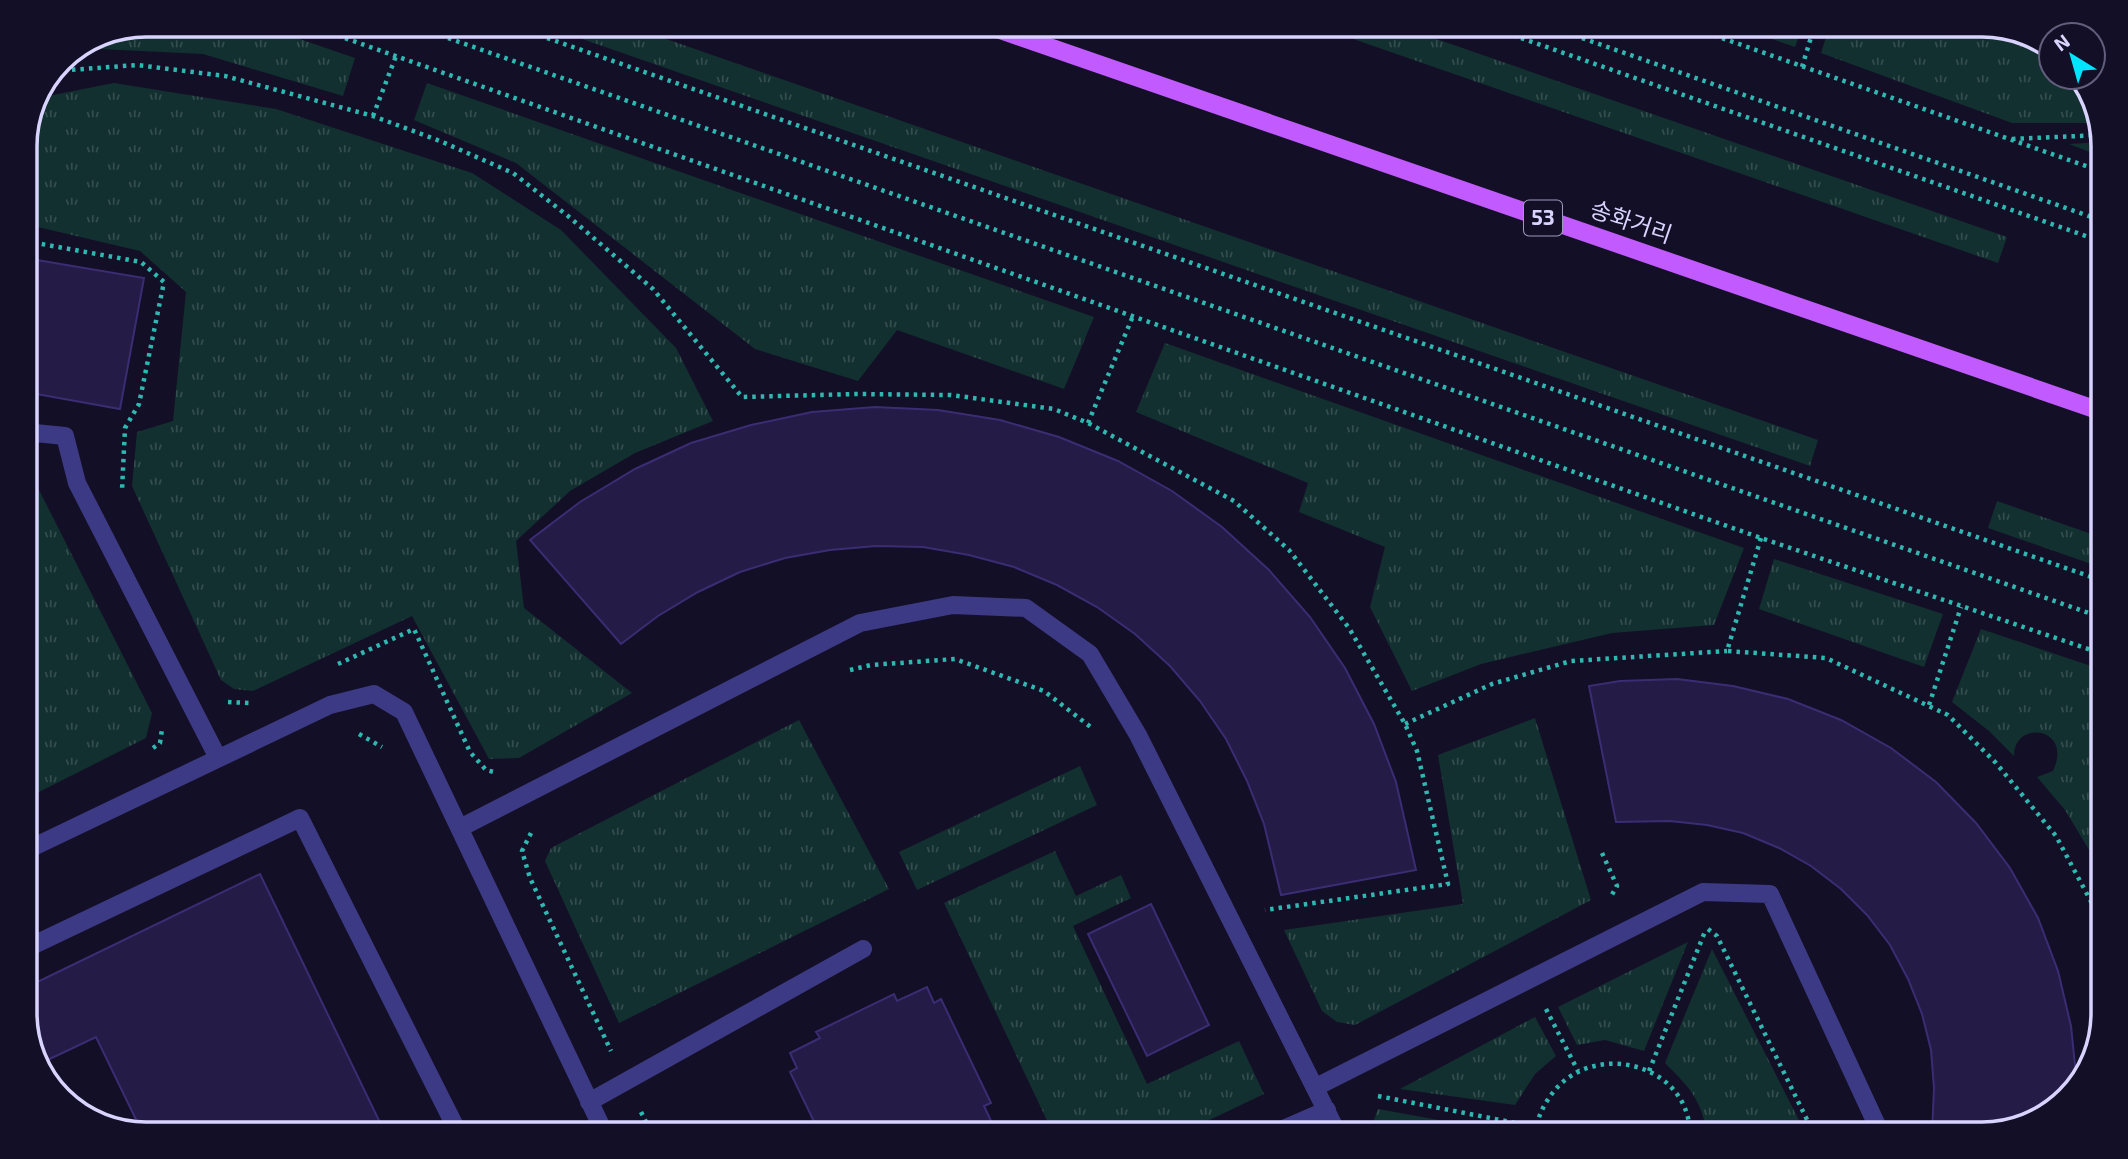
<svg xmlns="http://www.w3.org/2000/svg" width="2128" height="1159" font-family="'Exo 2','Noto Sans KR',sans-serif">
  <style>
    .grass { fill: url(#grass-tufts) }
    .building { fill: #241b47; stroke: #3b2d73; stroke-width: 2 }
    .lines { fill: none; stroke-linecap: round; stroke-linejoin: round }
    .path { stroke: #2fb8b0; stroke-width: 4.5; stroke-dasharray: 3.5 5; stroke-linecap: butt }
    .lane { stroke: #3d3a85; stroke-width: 18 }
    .street { stroke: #3d3a85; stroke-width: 18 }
    .primary { stroke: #c25bff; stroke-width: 18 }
    .labels { text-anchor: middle; stroke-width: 6; stroke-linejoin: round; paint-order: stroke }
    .shield { fill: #130f26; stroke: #9e99be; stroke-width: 2 }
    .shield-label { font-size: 21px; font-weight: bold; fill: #d9d4ff }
    .street-label { font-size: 23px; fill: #d9d4ff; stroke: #130f26 }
    .rim { fill: none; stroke: #d9d4ff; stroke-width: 3.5 }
  </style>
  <defs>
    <pattern id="grass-tufts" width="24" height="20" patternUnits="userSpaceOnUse" patternTransform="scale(1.75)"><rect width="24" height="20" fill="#12302f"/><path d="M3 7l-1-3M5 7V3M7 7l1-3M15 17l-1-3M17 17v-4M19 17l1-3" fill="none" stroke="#344d4e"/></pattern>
  </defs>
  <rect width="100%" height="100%" fill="#130f26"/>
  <path class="grass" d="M 259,25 L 355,58 L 343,96 L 203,54 L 100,49 L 71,52 L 99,34 L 145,25 Z
    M 542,25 L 626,25 L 1818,440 L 1810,466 Z
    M 1313,25 L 1396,25 L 2007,237 L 1998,263 Z
    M 1731,25 L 1803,25 L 1795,47 Z
    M 1830,25 L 1983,25 L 2043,40 L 2051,48 L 2051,77 L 2083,79 L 2098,123 L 2012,123 L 1821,53 Z
    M 114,83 L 276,109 L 472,173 L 561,230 L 676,348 L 713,421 L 635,453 L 570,491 L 516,541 L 524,608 L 632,693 L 519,758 L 489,759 L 412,616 L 253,691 L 234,689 L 221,680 L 132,486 L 137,432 L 173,421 L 186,292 L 140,251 L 25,224 L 25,138 L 43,97 Z
    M 427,83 L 1094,317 L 1064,389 L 897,330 L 858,381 L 755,349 L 516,163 L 414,120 Z
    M 2103,142 L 2103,157 L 2069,144 Z
    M 1165,343 L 1744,548 L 1714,625 L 1612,633 L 1481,664 L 1412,691 L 1370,607 L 1385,547 L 1299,512 L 1308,483 L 1136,412 Z
    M 25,478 L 34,480 L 152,713 L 146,738 L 25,799 Z
    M 1997,501 L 2103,538 L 2103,568 L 1988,528 Z
    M 1774,559 L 1943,614 L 1924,667 L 1759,609 Z
    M 1981,629 L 2103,670 L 2103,873 L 2065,810 L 2037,777 L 2053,771 C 2074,727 2014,719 2014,756 L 1989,731 L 1952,702 Z
    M 1535,718 L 1591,900 L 1355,1025 L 1337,1022 L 1322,1011 L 1284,930 L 1463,904 L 1438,755 Z
    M 799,720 L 889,889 L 619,1023 L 545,861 L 551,848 Z
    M 1080,766 L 1097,805 L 917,890 L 899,852 Z
    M 1055,851 L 1076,896 L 1121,875 L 1131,898 L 1073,926 L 1147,1084 L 1239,1041 L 1264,1094 L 1180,1134 L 1041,1134 L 1051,1129 L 944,903 Z
    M 1688,942 L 1644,1051 L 1605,1040 L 1577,1045 L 1558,1007 Z
    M 1712,949 L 1806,1134 L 1707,1134 C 1702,1100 1689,1087 1665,1063 Z
    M 1535,1017 L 1556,1056 L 1535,1074 L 1515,1105 L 1400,1089 Z
    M 1378,1109 L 1510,1133 L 1511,1134 L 1377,1134 L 1372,1125 Z"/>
  <path class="building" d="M 25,258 L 144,278 L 120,409 L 25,392 Z
    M 875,407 L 938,410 L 1000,420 L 1059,437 L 1118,461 L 1172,491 L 1222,527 L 1269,570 L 1310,617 L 1345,668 L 1374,724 L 1396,782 L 1416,870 L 1281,895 L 1264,824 L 1247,781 L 1226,739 L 1200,701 L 1170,666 L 1135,634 L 1097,607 L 1057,585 L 1014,567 L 969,555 L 923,547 L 876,546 L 830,550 L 785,558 L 740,572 L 698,592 L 658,616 L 621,644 L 530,540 L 580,502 L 635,469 L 691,443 L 751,425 L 812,412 Z
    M 1677,679 L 1733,686 L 1788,699 L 1841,720 L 1891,748 L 1936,782 L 1976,823 L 2010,868 L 2038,918 L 2058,971 L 2071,1026 L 2077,1085 L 2043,1118 L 1983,1134 L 1932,1134 L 1934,1088 L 1931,1050 L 1922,1014 L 1908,979 L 1890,945 L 1867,915 L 1841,889 L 1811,866 L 1779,848 L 1743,833 L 1707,825 L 1670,821 L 1616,822 L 1589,686 L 1620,681 Z
    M 260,874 L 386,1135 L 145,1135 L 143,1134 L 96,1037 L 39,1064 L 25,1021 L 25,988 Z
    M 1151,904 L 1209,1025 L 1147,1056 L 1088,934 Z
    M 927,987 L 934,1003 L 941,999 L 991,1103 L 984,1106 L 992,1123 L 968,1134 L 820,1134 L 790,1072 L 797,1068 L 790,1053 L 820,1038 L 816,1032 L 894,994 L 897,1001 Z"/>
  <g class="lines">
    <path class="path" d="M 305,24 L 1761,538 L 2103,654
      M 408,24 L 2103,618
      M 507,24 L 2103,581
      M 1481,24 L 2103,242
      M 1542,24 L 2103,221
      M 1682,24 L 2103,172
      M 1802,67 L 1815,24
      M 55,71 L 137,65 L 225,76 L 373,116 L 440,141 L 513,173 L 568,216 L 653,289 L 742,397 L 856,394 L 951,395 L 1054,409 L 1088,423 L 1234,501 L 1289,550 L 1349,628 L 1405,724 L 1417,751 L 1448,884 L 1265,910
      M 373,116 L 396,56
      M 2012,139 L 2102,135
      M 25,241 L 141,262 L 164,282 L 139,404 L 125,428 L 122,490
      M 1088,423 L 1133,316
      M 1761,538 L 1727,651 L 1826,658 L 1948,715 L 1996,763 L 2056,836 L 2103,924
      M 338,664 L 414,629 L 470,752 L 486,770 L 494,772
      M 850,670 L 871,665 L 955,659 L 1044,691 L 1092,728
      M 228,702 L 250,703
      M 1929,705 L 1961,607
      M 1405,724 L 1492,684 L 1571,661 L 1727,651
      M 359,734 L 382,747
      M 153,748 L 160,743 L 162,729
      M 531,833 L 522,851 L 530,878 L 611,1051
      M 1602,853 L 1617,886 L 1610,898
      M 1708,929 L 1717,936 L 1814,1134
      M 1546,1009 L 1578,1071
      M 1649,1071 L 1706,929
      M 1378,1096 L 1536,1127
      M 641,1112 L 652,1134
      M 1536,1134 C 1536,1120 1543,1106 1551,1095 C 1591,1039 1689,1062 1690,1134"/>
    <path class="lane" d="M 25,949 L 300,818 L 459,1134"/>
    <path class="street" d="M 25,432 L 65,436 L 77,483 L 218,758
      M 460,828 L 860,623 L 953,605 L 1026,608 L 1090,654 L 1138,735 L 1338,1134
      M 25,851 L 330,705 L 374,694 L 404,712 L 605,1134
      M 1316,1087 L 1703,892 L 1770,894 L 1881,1134
      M 589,1102 L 863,949
      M 1272,1134 L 1327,1110"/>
    <path class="primary" d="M 983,24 L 2103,412"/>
  </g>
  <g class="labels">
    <rect class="shield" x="1524" y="200.5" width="38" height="35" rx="5"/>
    <g class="shield-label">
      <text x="1543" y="225">53</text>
    </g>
    <g class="street-label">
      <text transform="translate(1631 222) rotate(19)" y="8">송화거리</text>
    </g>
  </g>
  <path d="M0 0H2128V1159H0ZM146 37H1982A109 109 0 0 1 2091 146V1013A109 109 0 0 1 1982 1122H146A109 109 0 0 1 37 1013V146A109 109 0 0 1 146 37Z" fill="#130f26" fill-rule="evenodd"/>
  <path class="rim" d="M146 37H1982A109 109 0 0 1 2091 146V1013A109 109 0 0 1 1982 1122H146A109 109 0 0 1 37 1013V146A109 109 0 0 1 146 37Z"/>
  <g transform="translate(2072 56) rotate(323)"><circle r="33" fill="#130f26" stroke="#625e7d" stroke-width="2"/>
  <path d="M0-5L12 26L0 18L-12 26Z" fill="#00e5ff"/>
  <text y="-10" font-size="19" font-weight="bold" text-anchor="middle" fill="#d9d4ff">N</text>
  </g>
</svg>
